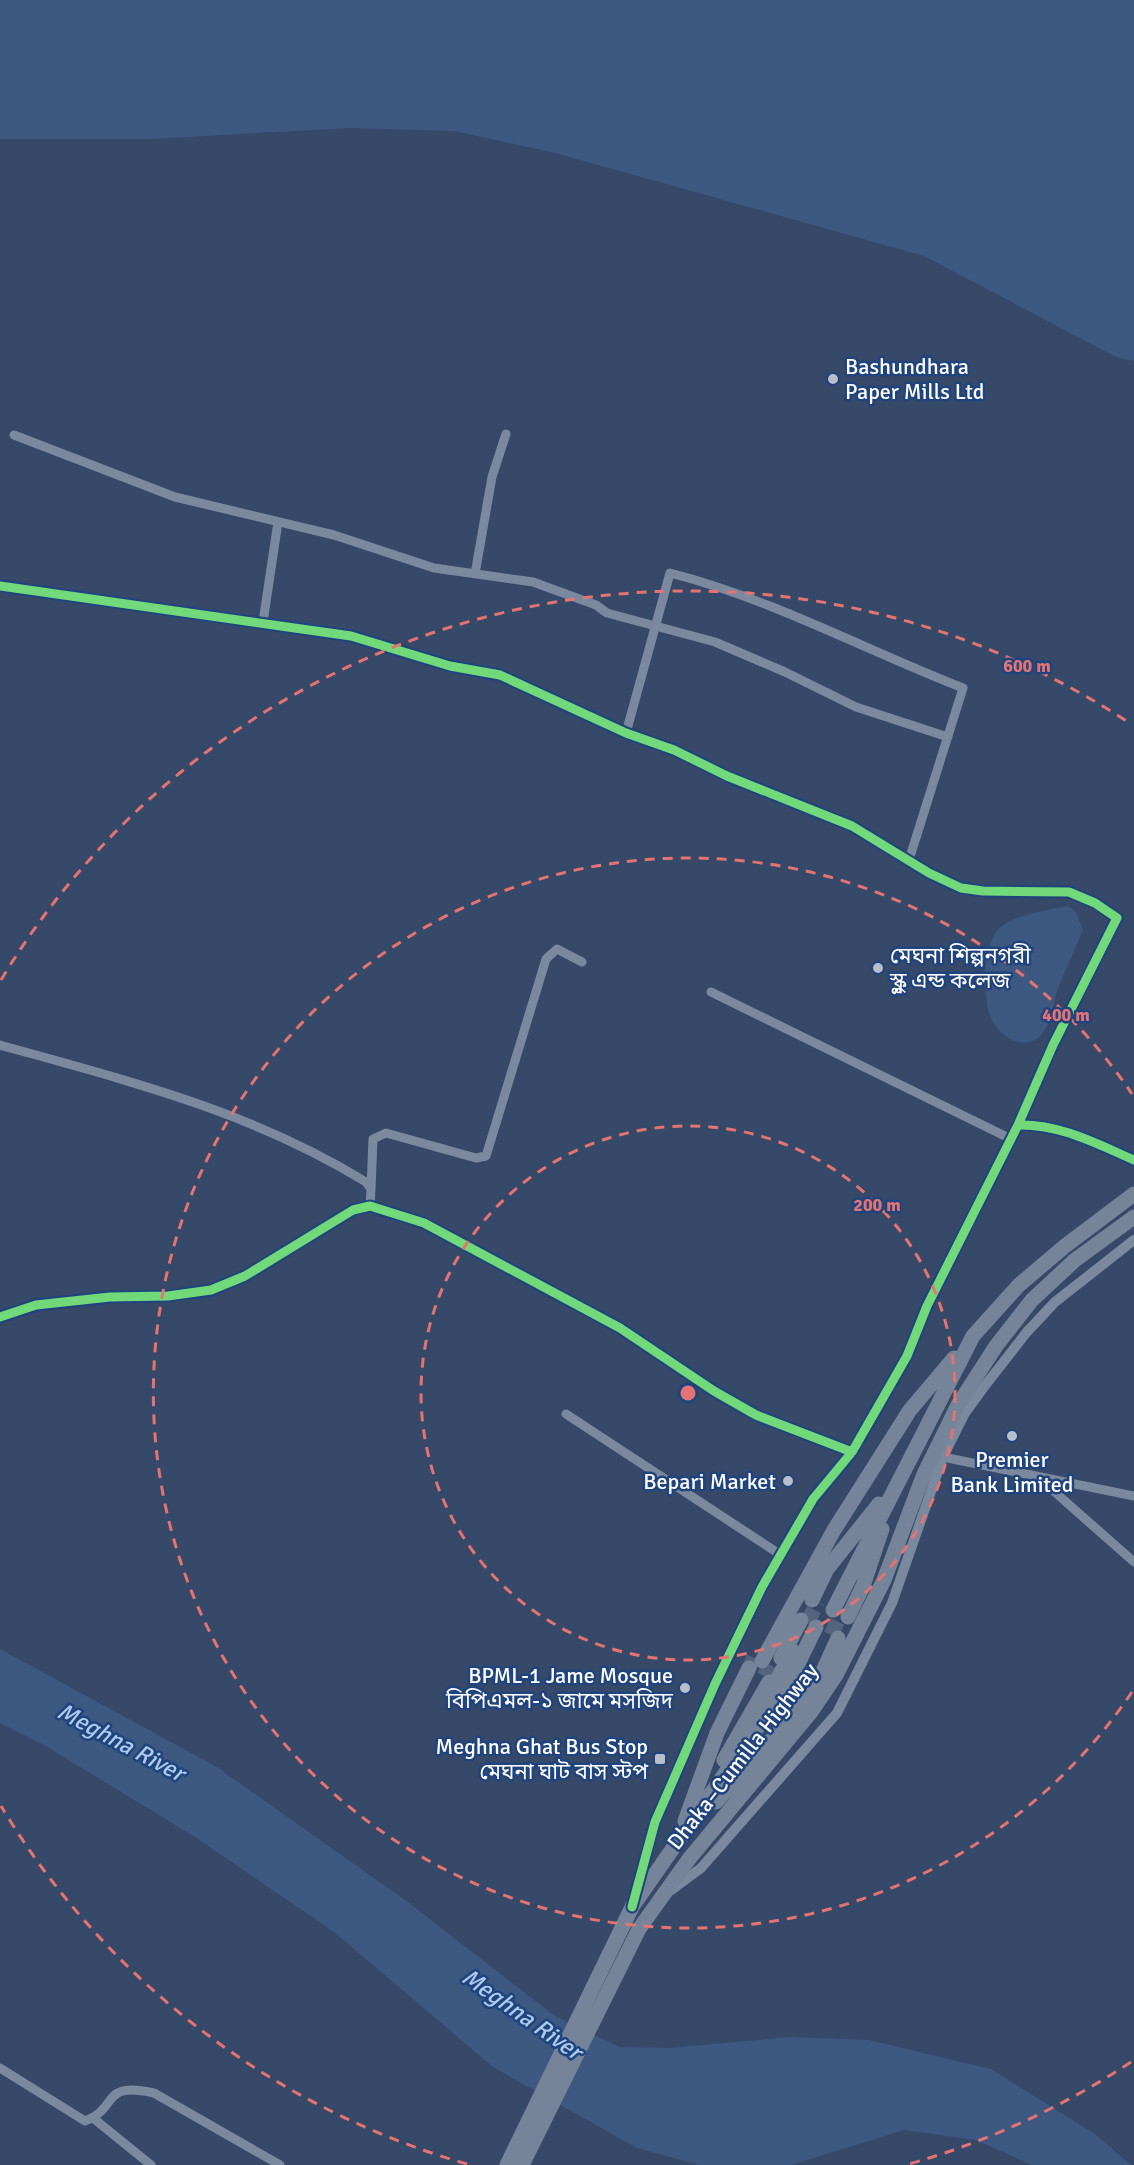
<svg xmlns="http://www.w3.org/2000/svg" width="1134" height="2165" font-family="Signika,'Noto Sans Bengali',sans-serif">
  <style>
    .water { fill: #3d5881 }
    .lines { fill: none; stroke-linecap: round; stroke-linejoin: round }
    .trunk-tunnel { stroke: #54647f; stroke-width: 15; stroke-dasharray: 15 8; stroke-linecap: butt }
    .minor { stroke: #7b899f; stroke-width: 9 }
    .tertiary { stroke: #7b899f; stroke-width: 10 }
    .trunk { stroke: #76849a; stroke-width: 15 }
    .cycleway-casing { stroke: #20447e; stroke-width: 13 }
    .cycleway { stroke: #71d979; stroke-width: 9 }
    .ring { fill: none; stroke: #e47373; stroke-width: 3; stroke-dasharray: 10 8 }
    .poi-dot { fill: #b9bfca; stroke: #20447e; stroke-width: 2 }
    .labels { text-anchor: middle; stroke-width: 5; stroke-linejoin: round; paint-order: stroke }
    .poi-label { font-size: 22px; fill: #fff; stroke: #20447e; text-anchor: end }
    .street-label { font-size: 22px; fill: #fff; stroke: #20447e }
    .water-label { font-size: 24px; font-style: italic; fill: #afc9ef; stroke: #20447e }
    .centre { fill: #e47373; stroke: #20447e; stroke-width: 3 }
    .ring-label { font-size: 18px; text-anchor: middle; font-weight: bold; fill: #e47373; stroke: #20447e; stroke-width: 5; stroke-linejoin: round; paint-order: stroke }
  </style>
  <rect width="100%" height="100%" fill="#364968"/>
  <path class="water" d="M 0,0 L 1134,0 L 1134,361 L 1116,357 L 924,256 L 555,153 L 454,131 L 349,128 L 152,139 L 0,139 Z
    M 1068,906 L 1076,912 L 1083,930 C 1075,949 1066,969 1058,988 C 1052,1004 1053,1022 1041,1035 C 1023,1054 995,1034 989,1013 C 983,991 982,940 1002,926 C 1019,914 1048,910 1068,906 Z
    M 0,1649 L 217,1767 L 405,1900 L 555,2016 L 620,2047 L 668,2048 L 791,2037 L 869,2040 L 991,2069 L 1095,2134 L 1131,2165 L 1032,2165 L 976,2140 L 904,2130 L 791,2165 L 700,2165 L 637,2148 L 493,2067 L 334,1932 L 195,1837 L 44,1745 L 0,1723 Z"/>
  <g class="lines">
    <path class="trunk-tunnel" d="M 807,1623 L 818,1602
      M 831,1635 L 841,1614
      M 749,1668 L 754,1658
      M 764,1676 L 770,1665"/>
    <path class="minor" d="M 14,435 L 175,497 L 334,535 L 434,568 L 533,582 L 596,605 L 607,613 L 715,642 L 785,672 L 856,707 L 948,737
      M 475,574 L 492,477 L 506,434
      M 0,586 L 351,636 L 450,666 L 500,675 L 626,733 L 674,750 L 727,776 L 852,826 L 929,873 L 961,888 L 983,891 L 1069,892 L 1095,903 L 1117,918 L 1053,1045 L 1018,1125
      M 263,622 L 278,522
      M 626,733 L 670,573 C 772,599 865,650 963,688 L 909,860
      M 711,992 L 1011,1139
      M 0,1045 C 129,1081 250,1111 366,1182 L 371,1189 L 370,1206
      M 371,1189 L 373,1139 L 386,1133 L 476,1158 L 486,1156 L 546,959 L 557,949 L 582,962
      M 0,1317 L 36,1305 L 110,1297 L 168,1296 L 211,1290 L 245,1276 L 353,1210 L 370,1206 L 424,1223 L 620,1328 L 714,1391 L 756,1415 L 852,1452
      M 566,1414 L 781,1555
      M 943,1457 L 1134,1496
      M 1040,1479 L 1134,1562
      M 0,2068 L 85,2121 C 120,2108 99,2081 154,2093 L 280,2165
      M 93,2118 L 151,2165"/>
    <path class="tertiary" d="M 670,1891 L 701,1868 L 837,1713 L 892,1603 L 943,1457 L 965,1413 L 984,1387 L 1026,1333 L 1055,1302 L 1134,1240
      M 634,1898 L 655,1822 L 715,1684 L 762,1587 L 813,1499 L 852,1452 L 907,1356 L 927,1306 L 1018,1125 C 1060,1124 1095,1143 1134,1160"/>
    <path class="trunk" d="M 812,1600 L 827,1569 L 879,1504
      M 833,1610 L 973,1336 L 1019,1285 L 1065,1246 L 1134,1194
      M 848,1617 L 863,1586 L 882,1529
      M 781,1658 L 801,1620
      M 762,1661 L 834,1530 L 910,1410 L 954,1358
      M 768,1696 L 793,1651
      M 724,1760 L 769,1682
      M 716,1802 L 812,1695 L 838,1638
      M 685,1821 L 717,1733 L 749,1668
      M 507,2165 L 632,1907 L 789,1682 L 816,1627
      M 522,2165 L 639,1929 L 689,1859 L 811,1712 L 836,1675 L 884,1580 L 924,1474 L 958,1405 L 996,1346 L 1032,1300 L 1075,1260 L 1134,1217"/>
    <defs>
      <path id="cycleway" d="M 0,586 L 351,636 L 450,666 L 500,675 L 626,733 L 674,750 L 727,776 L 852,826 L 929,873 L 961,888 L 983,891 L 1069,892 L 1095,903 L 1117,918 L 1053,1045 L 1018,1125
        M 0,1317 L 36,1305 L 110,1297 L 168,1296 L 211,1290 L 245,1276 L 353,1210 L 370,1206 L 424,1223 L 620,1328 L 714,1391 L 756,1415 L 852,1452
        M 632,1907 L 655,1822 L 715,1684 L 762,1587 L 813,1499 L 852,1452 L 907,1356 L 927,1306 L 1018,1125 C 1060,1124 1095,1143 1134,1160"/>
    </defs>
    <use href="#cycleway" class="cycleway-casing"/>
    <use href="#cycleway" class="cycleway"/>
  </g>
  <g class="ring">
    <circle cx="688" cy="1393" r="267"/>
    <path d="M1132 1692A535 535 0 1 1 1132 1094"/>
    <path d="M1131 2062A802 802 0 0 1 909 2164M467 2164A802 802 0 0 1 1 1806M1 980A802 802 0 0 1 1131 724"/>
  </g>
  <g class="poi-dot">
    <circle cx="833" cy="379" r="6"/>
    <circle cx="878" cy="968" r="6"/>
    <circle cx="1012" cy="1436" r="6"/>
    <circle cx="788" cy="1481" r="6"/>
    <circle cx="685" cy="1688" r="6"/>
    <rect x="654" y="1753" width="12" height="12" rx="3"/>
  </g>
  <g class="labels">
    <g class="poi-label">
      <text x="845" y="374" text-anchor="start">Bashundhara<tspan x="845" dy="25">Paper Mills Ltd</tspan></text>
      <text x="890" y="963" text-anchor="start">মেঘনা শিল্পনগরী<tspan x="890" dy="25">স্কুল এন্ড কলেজ</tspan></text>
      <text x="1012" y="1467" text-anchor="middle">Premier<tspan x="1012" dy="25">Bank Limited</tspan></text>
      <text x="776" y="1489">Bepari Market</text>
      <text x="673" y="1683">BPML-1 Jame Mosque<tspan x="673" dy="25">বিপিএমল-১ জামে মসজিদ</tspan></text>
      <text x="648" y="1754">Meghna Ghat Bus Stop<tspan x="648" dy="25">মেঘনা ঘাট বাস স্টপ</tspan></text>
    </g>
    <g class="street-label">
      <text transform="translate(742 1756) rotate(-52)" y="8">Dhaka–Cumilla Highway</text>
    </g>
    <g class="water-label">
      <text transform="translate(121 1742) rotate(28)" y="8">Meghna River</text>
      <text transform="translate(522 2014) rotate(35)" y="8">Meghna River</text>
    </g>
  </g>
  <circle cx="688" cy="1393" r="9" class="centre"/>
  <g class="ring-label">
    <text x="1027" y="672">600 m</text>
    <text x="1066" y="1021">400 m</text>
    <text x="877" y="1211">200 m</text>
  </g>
</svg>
